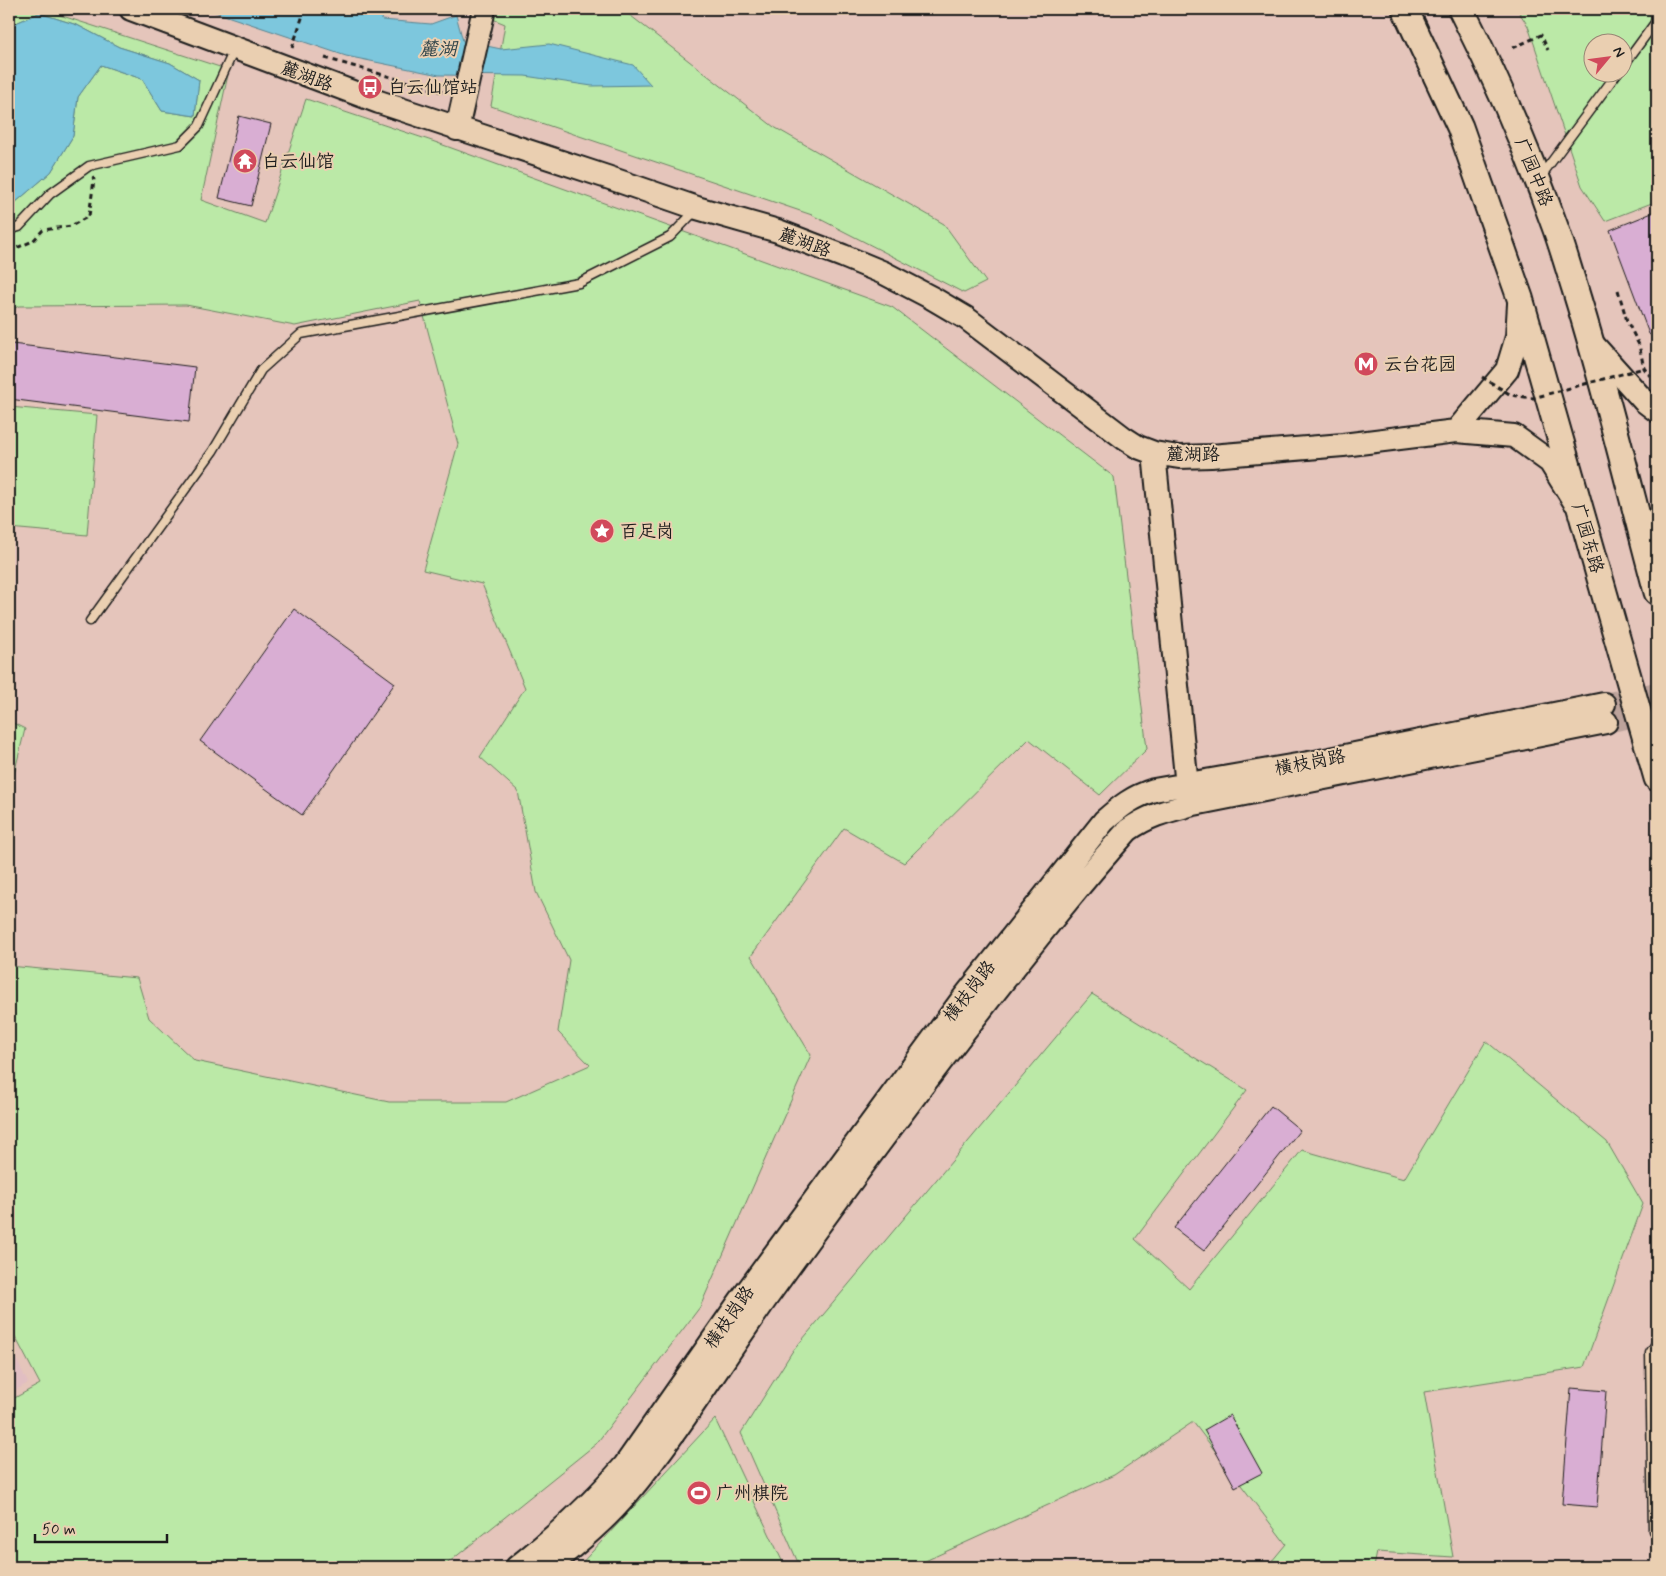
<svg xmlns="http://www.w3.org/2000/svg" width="1666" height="1576" font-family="Mynerve,'LXGW WenKai TC',sans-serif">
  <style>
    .built { fill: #e1bec2 }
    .green { fill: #bbe9a7; stroke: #6c8262; fill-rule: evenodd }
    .water { fill: #7dc7dd; stroke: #568390 }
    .building { fill: #d9aed3; stroke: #1c1c1c }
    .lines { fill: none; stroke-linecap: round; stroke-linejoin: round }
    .secondary-tunnel { stroke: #bda39b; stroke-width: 22; stroke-dasharray: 22 11; stroke-linecap: butt }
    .lane-casing { stroke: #1c1c1c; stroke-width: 11 }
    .secondary-casing { stroke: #1c1c1c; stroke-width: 26 }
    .primary-casing { stroke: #1c1c1c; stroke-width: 29 }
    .path { stroke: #1c1c1c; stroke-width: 3; stroke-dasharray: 5 4; stroke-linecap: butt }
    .lane { stroke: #eacfb1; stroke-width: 8 }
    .secondary { stroke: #eacfb1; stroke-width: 22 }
    .primary { stroke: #eacfb1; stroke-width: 25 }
    .path-bridge { stroke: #1c1c1c; stroke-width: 3; stroke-dasharray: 5 4; stroke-linecap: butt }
    .labels { text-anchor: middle; stroke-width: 4; stroke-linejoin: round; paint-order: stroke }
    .street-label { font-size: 18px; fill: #1c1c1c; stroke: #eacfb1 }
    .poi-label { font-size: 18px; fill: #1c1c1c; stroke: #eacfb1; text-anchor: start }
    .water-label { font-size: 19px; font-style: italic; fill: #34474c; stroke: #eacfb1 }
  </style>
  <rect width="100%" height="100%" fill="#e5c5bb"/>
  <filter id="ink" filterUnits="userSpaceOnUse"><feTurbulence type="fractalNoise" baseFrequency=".02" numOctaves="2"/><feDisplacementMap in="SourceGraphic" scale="10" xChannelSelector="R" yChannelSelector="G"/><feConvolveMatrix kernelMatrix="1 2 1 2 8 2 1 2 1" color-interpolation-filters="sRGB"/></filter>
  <g filter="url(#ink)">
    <path class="built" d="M 9,1345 L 28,1383 L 9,1394 Z"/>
    <path class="green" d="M 9,9 L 41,9 L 229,70 L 201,200 L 265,223 L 306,99 L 432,141 L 892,307 L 1114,477 L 1147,749 L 1100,795 L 1029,739 L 904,863 L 844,828 L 751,956 L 811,1055 L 700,1307 L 596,1444 L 443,1567 L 9,1567 L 9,1401 L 40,1384 L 9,1325 L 9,966 L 137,978 L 149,1018 L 195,1061 L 389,1102 L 506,1102 L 590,1065 L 558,1032 L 569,960 L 536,892 L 518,791 L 480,757 L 525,688 L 482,584 L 423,570 L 458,444 L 420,301 L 295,326 L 186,305 L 19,306 L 9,311 L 9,208 L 51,172 L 73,136 L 78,97 L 101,65 L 142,79 L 162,111 L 195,116 L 199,80 L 170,63 L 119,47 L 77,25 L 39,13 L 9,26 Z
      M 468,9 L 622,9 L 774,127 L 944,224 L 986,282 L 964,293 L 812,215 L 491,106 L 505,24 Z
      M 1517,9 L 1657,9 L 1657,201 L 1605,221 L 1582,186 L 1528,26 ZM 1594,42 L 1624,42 L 1624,72 L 1594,72 Z
      M 9,407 L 97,415 L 87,535 L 9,528 Z
      M 9,721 L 25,729 L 9,795 Z
      M 1092,994 L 1247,1090 L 1135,1239 L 1189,1289 L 1302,1150 L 1404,1179 L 1486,1041 L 1607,1142 L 1643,1204 L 1584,1367 L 1424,1392 L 1453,1557 L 1377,1552 L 1374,1567 L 1267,1567 L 1286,1544 L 1193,1422 L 1114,1475 L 912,1567 L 800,1567 L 741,1433 L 792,1352 Z
      M 715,1419 L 785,1567 L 578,1567 Z"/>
    <path class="water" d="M 206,9 L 380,9 L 382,20 L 431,24 L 456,15 L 463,41 L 501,49 L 549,44 L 633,65 L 651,85 L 592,86 L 525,76 L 439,75 L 346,56 Z
      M 39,13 L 77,25 L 119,47 L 170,63 L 199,80 L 195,116 L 162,111 L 142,79 L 101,65 L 78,97 L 73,136 L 51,172 L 9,208 L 9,26 Z"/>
    <path class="building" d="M 239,116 L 271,124 L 251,206 L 219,198 Z
      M 1657,211 L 1657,341 L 1649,334 L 1610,230 Z
      M 12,344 L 195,367 L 189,422 L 9,399 L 9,356 L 11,356 Z
      M 294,609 L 395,683 L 302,815 L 200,741 Z
      M 1271,1106 L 1300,1130 L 1204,1251 L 1174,1228 Z
      M 1571,1388 L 1606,1391 L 1597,1507 L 1562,1504 Z
      M 1230,1415 L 1262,1473 L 1235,1487 L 1204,1430 Z"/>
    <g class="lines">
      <path class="secondary-tunnel" d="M 1604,704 L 1657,693
        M 1606,722 L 1657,712"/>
      <defs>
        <path id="lane" d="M 1624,65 L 1657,20
          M 1541,176 L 1618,72
          M 9,230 L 19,227 L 50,194 L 89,166 L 180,145 L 199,126 L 234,50
          M 90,621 L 213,451 L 261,370 L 301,334 L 579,283 L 670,237 L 696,210
          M 1657,1342 L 1650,1353 L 1653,1531 L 1657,1531"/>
        <path id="secondary" d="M 131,9 L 379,102 L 607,177 L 697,208 L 778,231 L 843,256 L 884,273 L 932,298 L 966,318 L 1124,438 L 1138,447 L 1154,453 L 1179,457 L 1211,456 L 1343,445 L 1456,431 L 1514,436 L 1550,462 L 1574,501
          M 457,129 L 484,9
          M 1591,342 L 1644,401 L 1657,411
          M 1456,431 L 1507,370 L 1517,337 L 1519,304
          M 1154,453 L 1188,797
          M 1643,540 L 1657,519
          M 517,1567 C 556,1536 593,1503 625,1465 L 740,1301 L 961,1001 L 1104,821 C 1121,806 1132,797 1154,790 L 1320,761 L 1604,704
          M 548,1567 C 576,1544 605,1521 628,1493 C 681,1429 724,1357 773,1289 C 847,1186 923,1083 1002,983 C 1043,931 1084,879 1128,830 C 1151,814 1168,811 1194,804 L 1606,722"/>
        <path id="primary" d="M 1405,9 L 1460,127 L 1520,298 L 1657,778
          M 1461,9 C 1496,78 1528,151 1554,224 C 1562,245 1568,267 1575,289 C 1606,389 1630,491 1657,592"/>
      </defs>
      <use href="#lane" class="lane-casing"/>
      <use href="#secondary" class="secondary-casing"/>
      <use href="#primary" class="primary-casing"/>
      <path class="path" d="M 292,48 L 305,9
        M 1513,48 L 1541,35 L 1548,50
        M 325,58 L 446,93
        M 9,251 L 33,241 L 43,230 L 71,226 L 89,216 L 94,180 L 93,177
        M 1618,290 L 1627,321 L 1639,345 L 1644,368 L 1650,376"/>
      <use href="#lane" class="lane"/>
      <use href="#secondary" class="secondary"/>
      <use href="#primary" class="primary"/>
      <path class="path-bridge" d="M 1482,377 L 1511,395 L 1533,398 L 1644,368"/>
    </g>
  </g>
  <defs>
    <symbol id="bus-disc" viewBox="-11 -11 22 22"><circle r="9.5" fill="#d1495b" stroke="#eacfb1"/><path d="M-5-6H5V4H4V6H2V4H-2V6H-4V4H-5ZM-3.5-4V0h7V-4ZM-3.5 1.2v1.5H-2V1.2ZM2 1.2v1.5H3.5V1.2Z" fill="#fff"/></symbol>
    <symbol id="temple-disc" viewBox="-11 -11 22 22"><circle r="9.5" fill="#d1495b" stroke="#eacfb1"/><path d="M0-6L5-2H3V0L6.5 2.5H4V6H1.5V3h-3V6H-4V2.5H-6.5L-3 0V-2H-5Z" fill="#fff"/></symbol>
    <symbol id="metro-disc" viewBox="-11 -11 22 22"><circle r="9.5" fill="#d1495b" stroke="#eacfb1"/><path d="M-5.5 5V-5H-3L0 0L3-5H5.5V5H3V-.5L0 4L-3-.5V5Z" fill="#fff"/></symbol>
    <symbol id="sight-disc" viewBox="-11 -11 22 22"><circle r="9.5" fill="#d1495b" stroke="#eacfb1"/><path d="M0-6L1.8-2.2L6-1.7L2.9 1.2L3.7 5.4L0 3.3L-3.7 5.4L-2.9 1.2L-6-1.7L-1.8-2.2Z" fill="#fff"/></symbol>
    <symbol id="stadium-disc" viewBox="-11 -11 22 22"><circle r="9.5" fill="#d1495b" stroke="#eacfb1"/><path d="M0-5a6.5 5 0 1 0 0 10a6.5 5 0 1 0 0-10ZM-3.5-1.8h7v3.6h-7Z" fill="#fff"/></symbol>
  </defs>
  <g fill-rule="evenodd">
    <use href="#bus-disc" x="356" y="73" width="28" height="28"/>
    <use href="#temple-disc" x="231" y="147" width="28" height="28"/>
    <use href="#metro-disc" x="1352" y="350" width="28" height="28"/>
    <use href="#sight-disc" x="588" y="517" width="28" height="28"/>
    <use href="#stadium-disc" x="685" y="1479" width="28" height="28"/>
  </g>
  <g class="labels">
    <g class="street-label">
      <text transform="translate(307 76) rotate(21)" y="6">麓湖路</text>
      <text transform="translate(1534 172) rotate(68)" y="6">广园中路</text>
      <text transform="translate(805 242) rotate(20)" y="6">麓湖路</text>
      <text x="1193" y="460">麓湖路</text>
      <text transform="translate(1588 538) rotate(74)" y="6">广园东路</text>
      <text transform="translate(1310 762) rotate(-11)" y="6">横枝岗路</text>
      <text transform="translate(969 991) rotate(-52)" y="6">横枝岗路</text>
      <text transform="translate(729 1317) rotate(-55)" y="6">横枝岗路</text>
    </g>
    <g class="poi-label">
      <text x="388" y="93">白云仙馆站</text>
      <text x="262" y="167">白云仙馆</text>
      <text x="1384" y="370">云台花园</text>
      <text x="620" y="537">百足岗</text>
      <text x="716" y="1499">广州棋院</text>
    </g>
    <g class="water-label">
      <text x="438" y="55">麓湖</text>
    </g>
  </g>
  <rect width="1666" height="1576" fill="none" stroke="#eacfb1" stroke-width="30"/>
  <rect x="15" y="15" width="1636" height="1546" fill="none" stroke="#1c1c1c" stroke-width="2" filter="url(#ink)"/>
  <g transform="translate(1608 58) rotate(61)"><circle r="24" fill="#eacfb1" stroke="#988775"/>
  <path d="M0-4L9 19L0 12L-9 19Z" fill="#d1495b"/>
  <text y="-8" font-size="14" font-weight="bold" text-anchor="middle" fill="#1c1c1c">N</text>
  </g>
  <path d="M35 1534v8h132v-8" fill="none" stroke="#1c1c1c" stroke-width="2.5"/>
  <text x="42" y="1534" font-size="15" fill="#1c1c1c" stroke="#eacfb1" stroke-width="4" paint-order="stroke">50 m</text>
</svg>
